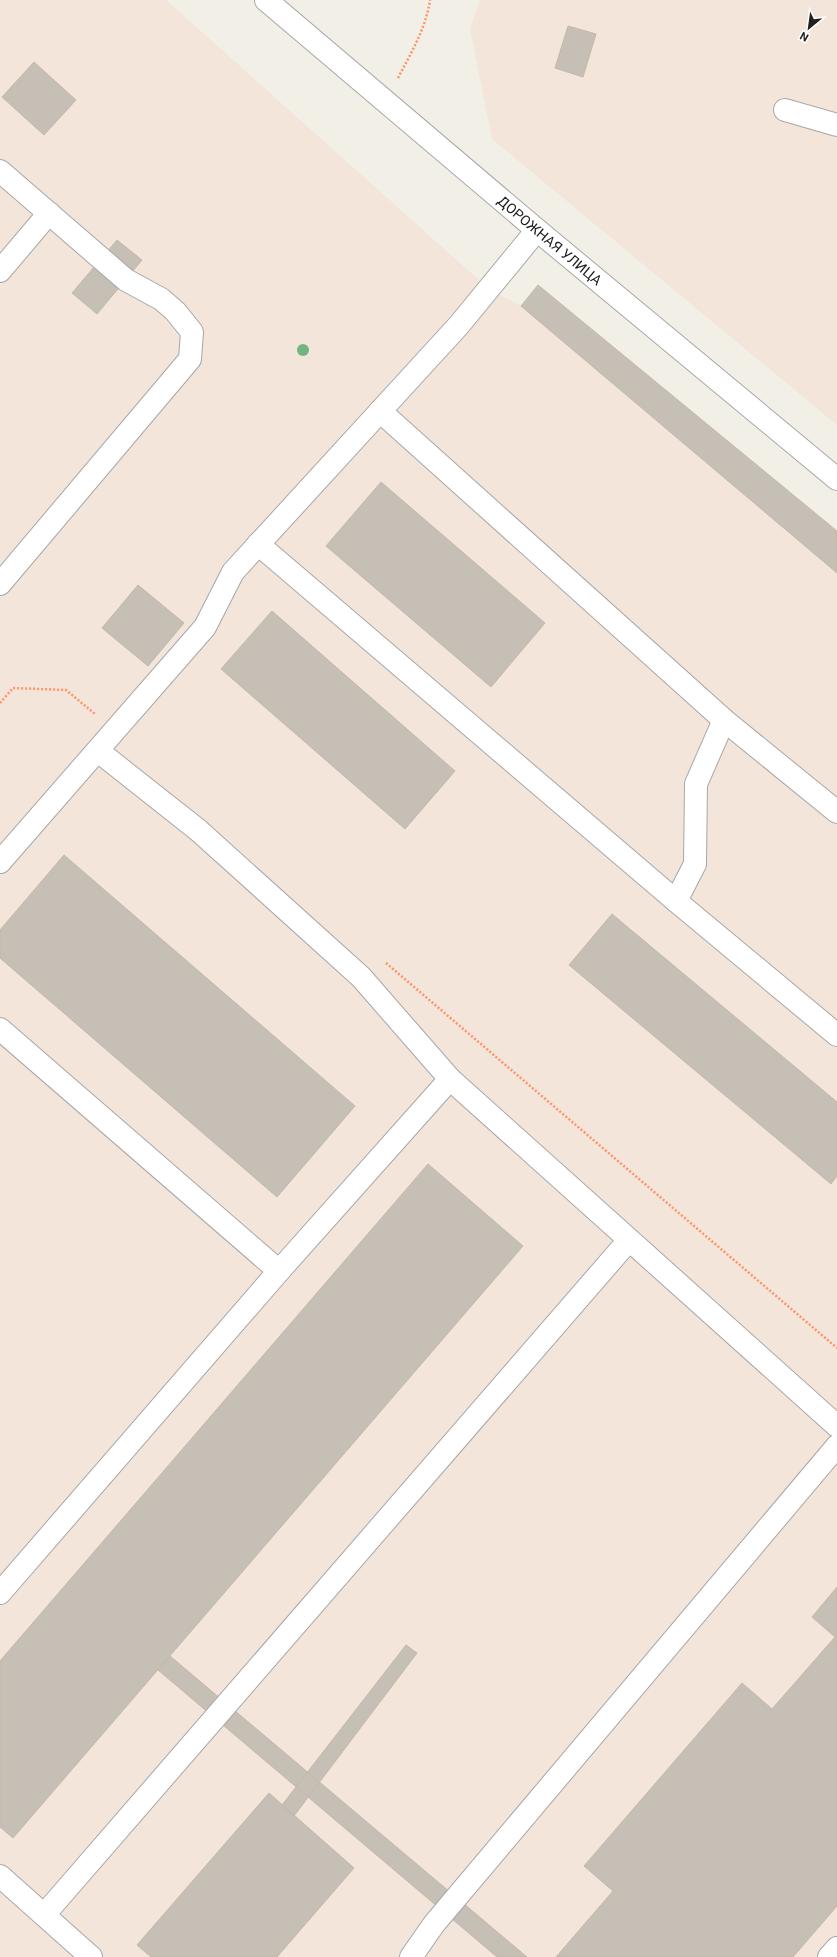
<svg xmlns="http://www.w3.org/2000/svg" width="837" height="1957" font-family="Roboto,sans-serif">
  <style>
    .military { fill: #f3e5d9 }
    .building { fill: #c6bfb5; stroke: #c4b9a8 }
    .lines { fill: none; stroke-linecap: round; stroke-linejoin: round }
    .minor-casing { stroke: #a7a7a7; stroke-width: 24 }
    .path { stroke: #ff9369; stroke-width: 2.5; stroke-dasharray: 2 2; stroke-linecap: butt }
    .minor { stroke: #fff; stroke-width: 22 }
    .tree { fill: #70b57d }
    .labels { text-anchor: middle; stroke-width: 3; stroke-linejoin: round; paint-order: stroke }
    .street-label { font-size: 14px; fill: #202020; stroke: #fff }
  </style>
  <rect width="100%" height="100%" fill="#f1efe6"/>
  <path class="military" d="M 0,0 L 166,0 L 490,290 L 521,306 L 837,573 L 837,1957 L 0,1957 Z
    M 480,0 L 837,0 L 837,425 L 492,139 L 470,29 Z"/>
  <path class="building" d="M 568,26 L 596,34 L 583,77 L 555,68 Z
    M 34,62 L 76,100 L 44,135 L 2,97 Z
    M 117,240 L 142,260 L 97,314 L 72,293 Z
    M 538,285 L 837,531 L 837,573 L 521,306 Z
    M 381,482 L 545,623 L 491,687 L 326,546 Z
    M 138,585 L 184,623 L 148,666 L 102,628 Z
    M 272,611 L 455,771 L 405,829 L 221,669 Z
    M 64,855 L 355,1106 L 277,1197 L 0,958 L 0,930 Z
    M 612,914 L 837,1102 L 837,1176 L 831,1184 L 569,965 Z
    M 428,1164 L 523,1246 L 13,1838 L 0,1827 L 0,1661 Z
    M 837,1587 L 837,1906 L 793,1957 L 556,1957 L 613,1891 L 584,1866 L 742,1683 L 772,1709 L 835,1637 L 812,1617 Z
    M 406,1645 L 417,1653 L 294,1816 L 282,1805 Z
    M 170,1656 L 527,1957 L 497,1957 L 158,1670 Z
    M 269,1793 L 354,1868 L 277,1957 L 151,1957 L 137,1945 Z"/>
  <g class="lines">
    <defs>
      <g id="minor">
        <path id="s1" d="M 266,0 L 537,230 L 837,479"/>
        <path d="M 785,110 L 837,125"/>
        <path d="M 0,171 L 126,280 L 161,299 L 175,311 L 192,332 L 190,359 L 0,584"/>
        <path d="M 0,271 L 49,213"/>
        <path d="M 380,411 L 724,720 L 837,812"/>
        <path d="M 258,544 L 676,901 L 837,1035"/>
        <path d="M 98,751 L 198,830 L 361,977 L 450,1079 L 837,1426"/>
        <path d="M 0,862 L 205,627 L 233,572 L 459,325 L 537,230"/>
        <path d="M 676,901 L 695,864 L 696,784 L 724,720"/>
        <path d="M 0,1029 L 279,1271"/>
        <path d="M 0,1593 L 279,1271 L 450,1079"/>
        <path d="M 0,1876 L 91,1957"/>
        <path d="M 44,1915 L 629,1240"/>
        <path d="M 411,1957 L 434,1924 L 837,1446"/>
        <path d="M 829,1957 L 837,1948"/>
      </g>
    </defs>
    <use href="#minor" class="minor-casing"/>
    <path class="path" d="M 398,78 C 411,53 426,28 430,0
      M 0,703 L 13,688 L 66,690 L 95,714
      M 386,963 L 837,1348"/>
    <use href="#minor" class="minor"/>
  </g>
  <circle class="tree" cx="303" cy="350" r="6"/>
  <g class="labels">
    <g class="street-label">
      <text dy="5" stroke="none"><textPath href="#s1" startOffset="372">ДОРОЖНАЯ УЛИЦА</textPath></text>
    </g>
  </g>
  <g transform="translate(809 28) rotate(209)" stroke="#ffffff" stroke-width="3" paint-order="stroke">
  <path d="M0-3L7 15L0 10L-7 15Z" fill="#202020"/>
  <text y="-6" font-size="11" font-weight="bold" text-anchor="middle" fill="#202020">N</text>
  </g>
</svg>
